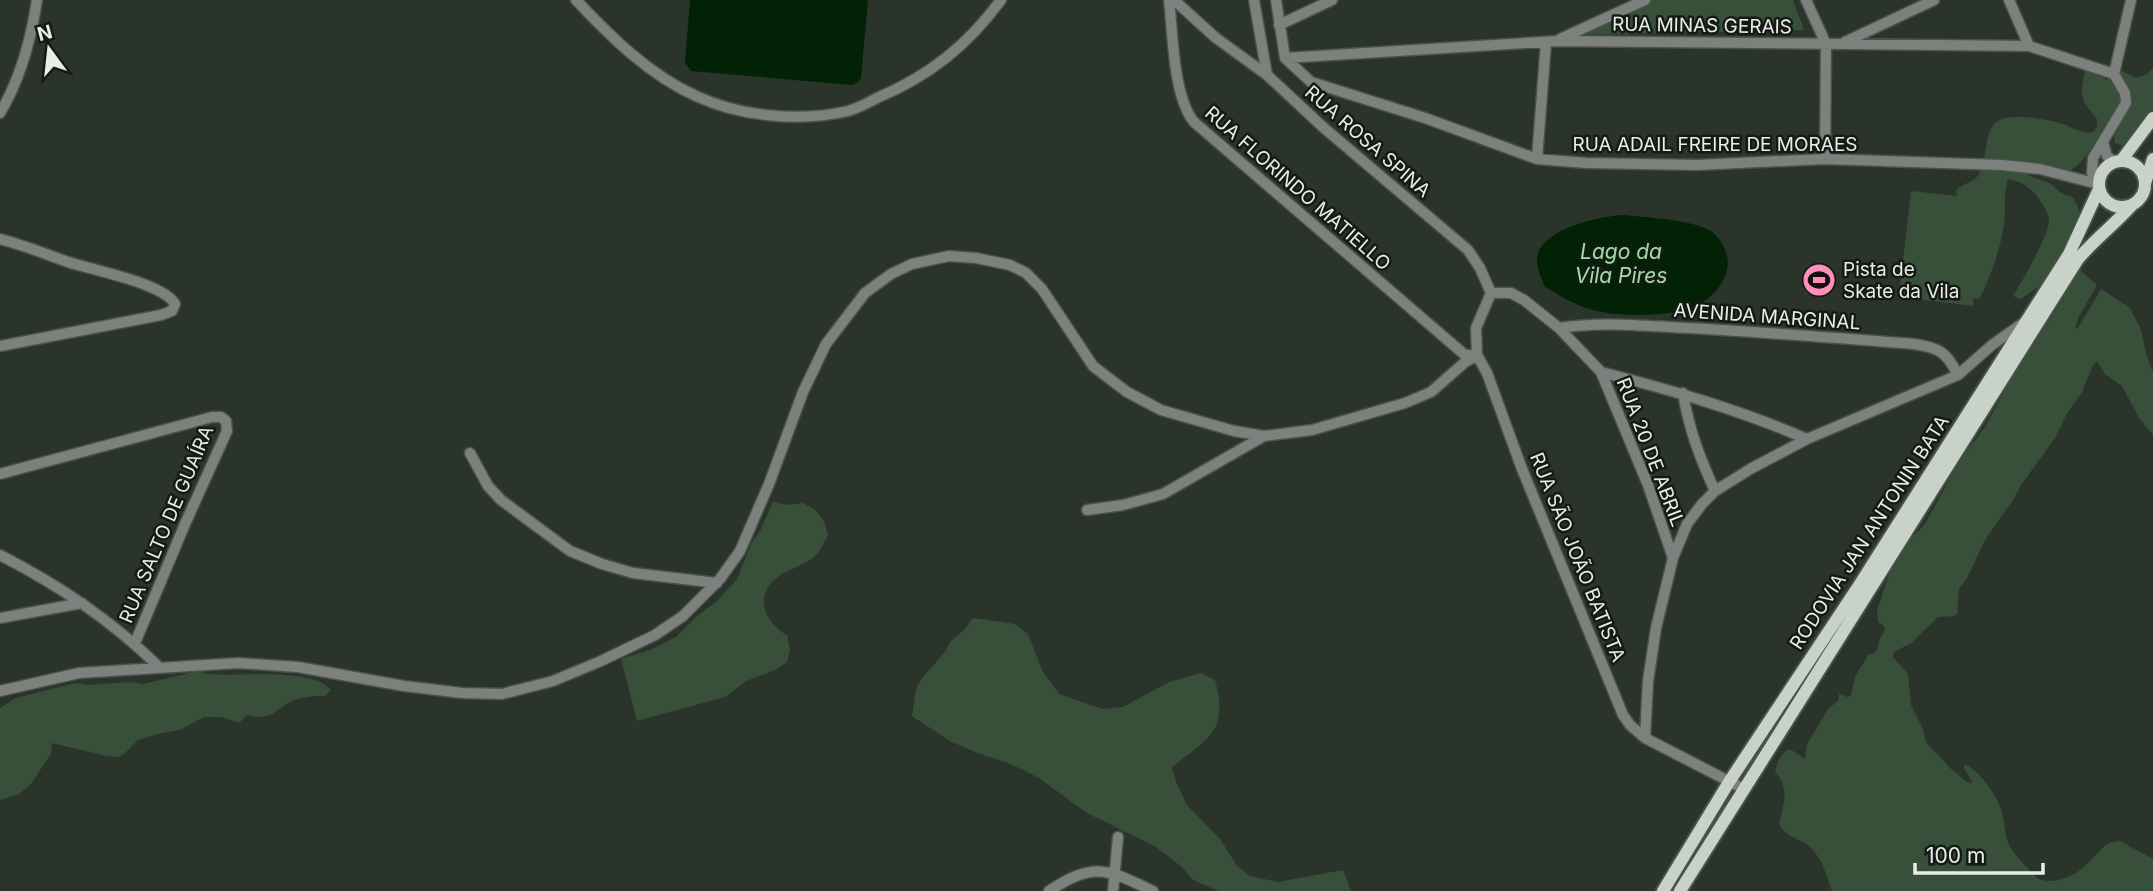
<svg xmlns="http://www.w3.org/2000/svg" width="2153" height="891" font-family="Inter,sans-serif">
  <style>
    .green { fill: #385039 }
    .water { fill: #022206 }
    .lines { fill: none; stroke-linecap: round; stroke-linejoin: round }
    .minor-casing { stroke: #495249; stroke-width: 13 }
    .major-casing { stroke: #495249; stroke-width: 16 }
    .minor { stroke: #7d817d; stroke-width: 10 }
    .major { stroke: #c9d2c9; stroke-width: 12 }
    .labels { text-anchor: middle; stroke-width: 5; stroke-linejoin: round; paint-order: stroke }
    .street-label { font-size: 19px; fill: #e8ede8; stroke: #161a16 }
    .poi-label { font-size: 19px; fill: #e8ede8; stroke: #161a16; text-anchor: start }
    .water-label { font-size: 21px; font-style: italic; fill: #9ee0a2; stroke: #161a16 }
  </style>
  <rect width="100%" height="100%" fill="#2b342b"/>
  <path class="green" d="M 1651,0 L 1793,0 L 1804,30 L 1575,35 Z
    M 2097,65 L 2106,80 L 2120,70 L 2136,78 L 2146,75 L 2153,68 L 2153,123 L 2125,147 L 2115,143 C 2112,131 2119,123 2118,111 L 2116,110 C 2100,128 2087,168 2062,174 C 2051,176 2039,171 2028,175 C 2036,180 2046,180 2053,186 C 2056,188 2058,191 2061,193 C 2067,196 2072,195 2075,201 C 2088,221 2069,245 2057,260 L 2057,264 L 2074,274 L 2079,269 L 2097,285 L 2078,318 L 2075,329 L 2078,328 L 2101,289 L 2130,308 L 2141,330 L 2147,357 L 2153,372 L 2153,435 L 2139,418 L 2122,386 L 2105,374 L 2097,361 L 2093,365 L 2082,392 L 2066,415 L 2055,438 L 2021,485 L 2013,500 L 1985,540 L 1967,578 L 1959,589 L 1957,614 L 1954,616 L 1938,617 L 1911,643 L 1894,652 L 1893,657 L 1908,674 L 1911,705 L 1922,727 L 1926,742 L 1951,769 L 1967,782 L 1973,783 L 1964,768 L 1964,764 C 1977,767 1997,796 2001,809 C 2005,821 2004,834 2009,845 C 2015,856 2026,866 2033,874 C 2046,889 2074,877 2086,865 C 2097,856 2103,841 2120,841 L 2153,859 L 2153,891 L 1832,891 C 1826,874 1821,854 1805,843 C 1793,836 1787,837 1779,824 C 1784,802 1790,790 1775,771 C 1778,762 1780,753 1790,749 L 1805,759 L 1807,744 L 1829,708 L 1838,701 L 1839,694 L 1847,697 L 1851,695 L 1855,677 L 1868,655 L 1876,652 L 1880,639 L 1885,630 L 1884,626 L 1878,622 L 1877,610 L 1894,560 L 1904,546 L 1925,524 L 1960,460 L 1985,427 L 2006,388 L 2064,297 L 2063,288 L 2045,282 L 2021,299 L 2013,296 C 2022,282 2050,233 2049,220 C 2048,211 2041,202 2036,195 C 2027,185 2020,181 2008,179 C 2003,194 2006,209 2004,224 C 2001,247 1990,279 1979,299 L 1974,298 L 1973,306 L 1899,297 L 1911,191 L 1957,196 L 1956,191 C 1962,183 1972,183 1978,176 C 1988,161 1983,138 1994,124 C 2005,111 2049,119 2063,124 C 2074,128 2082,135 2094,132 L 2097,126 L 2097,119 C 2077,95 2081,96 2086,66 Z
    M 1827,271 L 1833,275 L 1836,283 C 1829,291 1817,292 1806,294 L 1802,277 Z
    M 773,502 L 787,505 L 803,503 L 815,510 L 824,521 L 828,535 C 824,543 820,552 813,558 C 801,567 785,570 774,580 C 754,599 767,624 787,635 L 790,649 L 787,662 L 775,670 L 746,681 L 725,697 L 637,721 L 621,659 L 650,650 L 676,637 L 696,617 L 717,601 L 737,579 L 752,542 L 760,531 Z
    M 973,618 L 1015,624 L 1028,634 L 1043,672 L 1059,694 L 1102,709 L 1123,707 L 1169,682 L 1201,673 L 1215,680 C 1229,731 1209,738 1172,767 L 1176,782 L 1187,805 L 1220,839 L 1237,866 L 1250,876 L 1278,882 L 1343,870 L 1351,891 L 1219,891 L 1193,880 L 1182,867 L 1156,847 L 1087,813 L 1039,778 L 1011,764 L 980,754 L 950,741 L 912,716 L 916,689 L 923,677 L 944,653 L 951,641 L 964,630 Z
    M 220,666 L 202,673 C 232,679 309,665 331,690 L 325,696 C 313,696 300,697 290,702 C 271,713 273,720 247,715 L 239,723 L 221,717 L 204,717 L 180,730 L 158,734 L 138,740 L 124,754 L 118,757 L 106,756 L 52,743 L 51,754 L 30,785 L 19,794 L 0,800 L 0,708 L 16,698 L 75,683 L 89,685 L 130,682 L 143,684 Z"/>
  <path class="water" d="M 690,0 L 868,0 L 861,78 L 857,83 L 852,85 L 691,71 L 685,63 Z
    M 1624,215 C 1649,218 1687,219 1709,230 C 1716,234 1720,239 1723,246 C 1738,271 1715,300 1690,308 C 1665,317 1614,317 1589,309 C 1573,304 1559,295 1545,287 C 1542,279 1537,270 1537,261 C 1536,229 1601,216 1624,215 Z"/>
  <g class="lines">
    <defs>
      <path id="minor" d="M 576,0 C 610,36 649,75 696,96 C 741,117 800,122 848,111 C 858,108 868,103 877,98 C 929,76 967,46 1001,0
        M 1169,0 C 1173,34 1173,96 1194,122 L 1465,355 L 1476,355
        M 1174,0 L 1216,38 L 1267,75
        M 1254,0 L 1267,75 L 1324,128 L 1468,250 L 1480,268 L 1491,293
        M 1276,0 L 1285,58 L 1311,82 L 1425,118 L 1537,159 L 1587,163 L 1697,165 L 1825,159 L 2002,165 L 2040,169 L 2098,184
        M 1806,0 L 1826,44 L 1825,159
        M 2009,0 L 2029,46
        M 1279,25 L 1332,0
        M 1560,39 L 1645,0
        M 1845,42 L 1934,0
        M 1285,58 L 1557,41 L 2029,46 L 2114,74
        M 0,113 C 21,78 31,40 37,0
        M 2103,142 L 2107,156 L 2114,162
        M 1537,159 L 1546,42
        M 2099,177 L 2092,173 L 2093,158 L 2126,103 L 2125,93 L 2114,74 L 2131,0
        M 0,239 C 24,245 45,254 68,262 C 92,270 163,283 175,304 L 172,311 L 161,315 L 0,346
        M 1491,293 L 1476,328 L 1477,355 L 1487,373 L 1522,469 L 1623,715 L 1630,725 L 1645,738 L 1744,789
        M 1491,293 L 1511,293 L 1524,300 L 1559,328 L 1601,372 L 1648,485 L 1673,558
        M 1559,328 C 1602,321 1645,326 1688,328 C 1763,332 1838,338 1914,344 C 1939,348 1946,351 1958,375
        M 1601,372 C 1671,390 1740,410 1807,439
        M 1683,393 C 1689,430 1700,458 1715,491
        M 470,453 L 488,486 L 501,500 L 570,551 L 602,564 L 633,573 L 717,583
        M 0,474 L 212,417 L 221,417 L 226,421 L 227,431 L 185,524 L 135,643
        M 1087,510 L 1123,505 L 1163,494 L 1264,436
        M 0,555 C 60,586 111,620 159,667
        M 0,618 L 82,603
        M 0,691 L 79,673 L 238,663 L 298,667 L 404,686 L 462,693 L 502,694 L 553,681 L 601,661 L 655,635 L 683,616 L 720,579 L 740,551 L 769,484 L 803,392 L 826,344 L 865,293 L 891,274 L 912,264 L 949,256 L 976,258 L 1010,265 L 1026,273 L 1042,289 L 1093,366 L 1127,392 L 1161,410 L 1234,431 L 1264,436 L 1312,430 L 1405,403 L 1431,392 L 1464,363 L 1477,355
        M 1645,738 L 1648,681 L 1656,628 L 1673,558 L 1687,524 L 1702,504 L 1715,491 L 1752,468 L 1807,439 L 1958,375 L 1992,345 L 2023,323
        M 1049,891 C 1095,861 1106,869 1153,891
        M 1113,891 L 1118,837"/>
      <path id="major" d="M2099 184a23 23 0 1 1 46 0a23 23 0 1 1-46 0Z
        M 2121,161 L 2153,118
        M 2145,183 L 2153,159
        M 1663,891 L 1729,782 L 1860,584 L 2069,254 L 2099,189
        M 1680,891 L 2078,259 C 2095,239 2115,224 2132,205"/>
    </defs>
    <use href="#minor" class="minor-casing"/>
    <use href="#major" class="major-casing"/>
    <use href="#minor" class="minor"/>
    <use href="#major" class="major"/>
  </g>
  <defs>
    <symbol id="stadium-disc" viewBox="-11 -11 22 22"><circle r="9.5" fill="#ff8eba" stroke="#161a16"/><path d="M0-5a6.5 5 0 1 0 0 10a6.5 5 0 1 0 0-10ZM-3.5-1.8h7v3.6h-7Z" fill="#111"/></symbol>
  </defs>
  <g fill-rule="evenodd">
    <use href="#stadium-disc" x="1800" y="261" width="38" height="38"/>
  </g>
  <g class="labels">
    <g class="street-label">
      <text transform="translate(1702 25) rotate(1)" y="7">RUA MINAS GERAIS</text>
      <text transform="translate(1368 141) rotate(41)" y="7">RUA ROSA SPINA</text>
      <text x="1715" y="151">RUA ADAIL FREIRE DE MORAES</text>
      <text transform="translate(1298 188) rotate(41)" y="7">RUA FLORINDO MATIELLO</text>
      <text transform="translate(1767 316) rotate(4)" y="7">AVENIDA MARGINAL</text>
      <text transform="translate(1651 452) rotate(69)" y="7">RUA 20 DE ABRIL</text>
      <text transform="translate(166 524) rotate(-67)" y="7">RUA SALTO DE GUAÍRA</text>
      <text transform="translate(1869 532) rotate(-57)" y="7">RODOVIA JAN ANTONIN BATA</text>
      <text transform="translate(1578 557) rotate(68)" y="7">RUA SÃO JOÃO BATISTA</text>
    </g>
    <g class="poi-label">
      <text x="1843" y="276">Pista de<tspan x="1843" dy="22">Skate da Vila</tspan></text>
    </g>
    <g class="water-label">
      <text x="1621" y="259">Lago da<tspan x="1621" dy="24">Vila Pires</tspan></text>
    </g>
  </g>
  <g transform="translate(49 49) rotate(345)" stroke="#161a16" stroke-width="5" paint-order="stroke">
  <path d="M0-5L12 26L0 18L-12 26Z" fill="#e8ede8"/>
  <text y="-10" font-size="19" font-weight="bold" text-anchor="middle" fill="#e8ede8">N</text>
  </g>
  <path d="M1915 863v10h128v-10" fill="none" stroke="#e8ede8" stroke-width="3.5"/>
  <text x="1926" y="863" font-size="21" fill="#e8ede8" stroke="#161a16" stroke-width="5" paint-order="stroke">100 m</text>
</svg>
